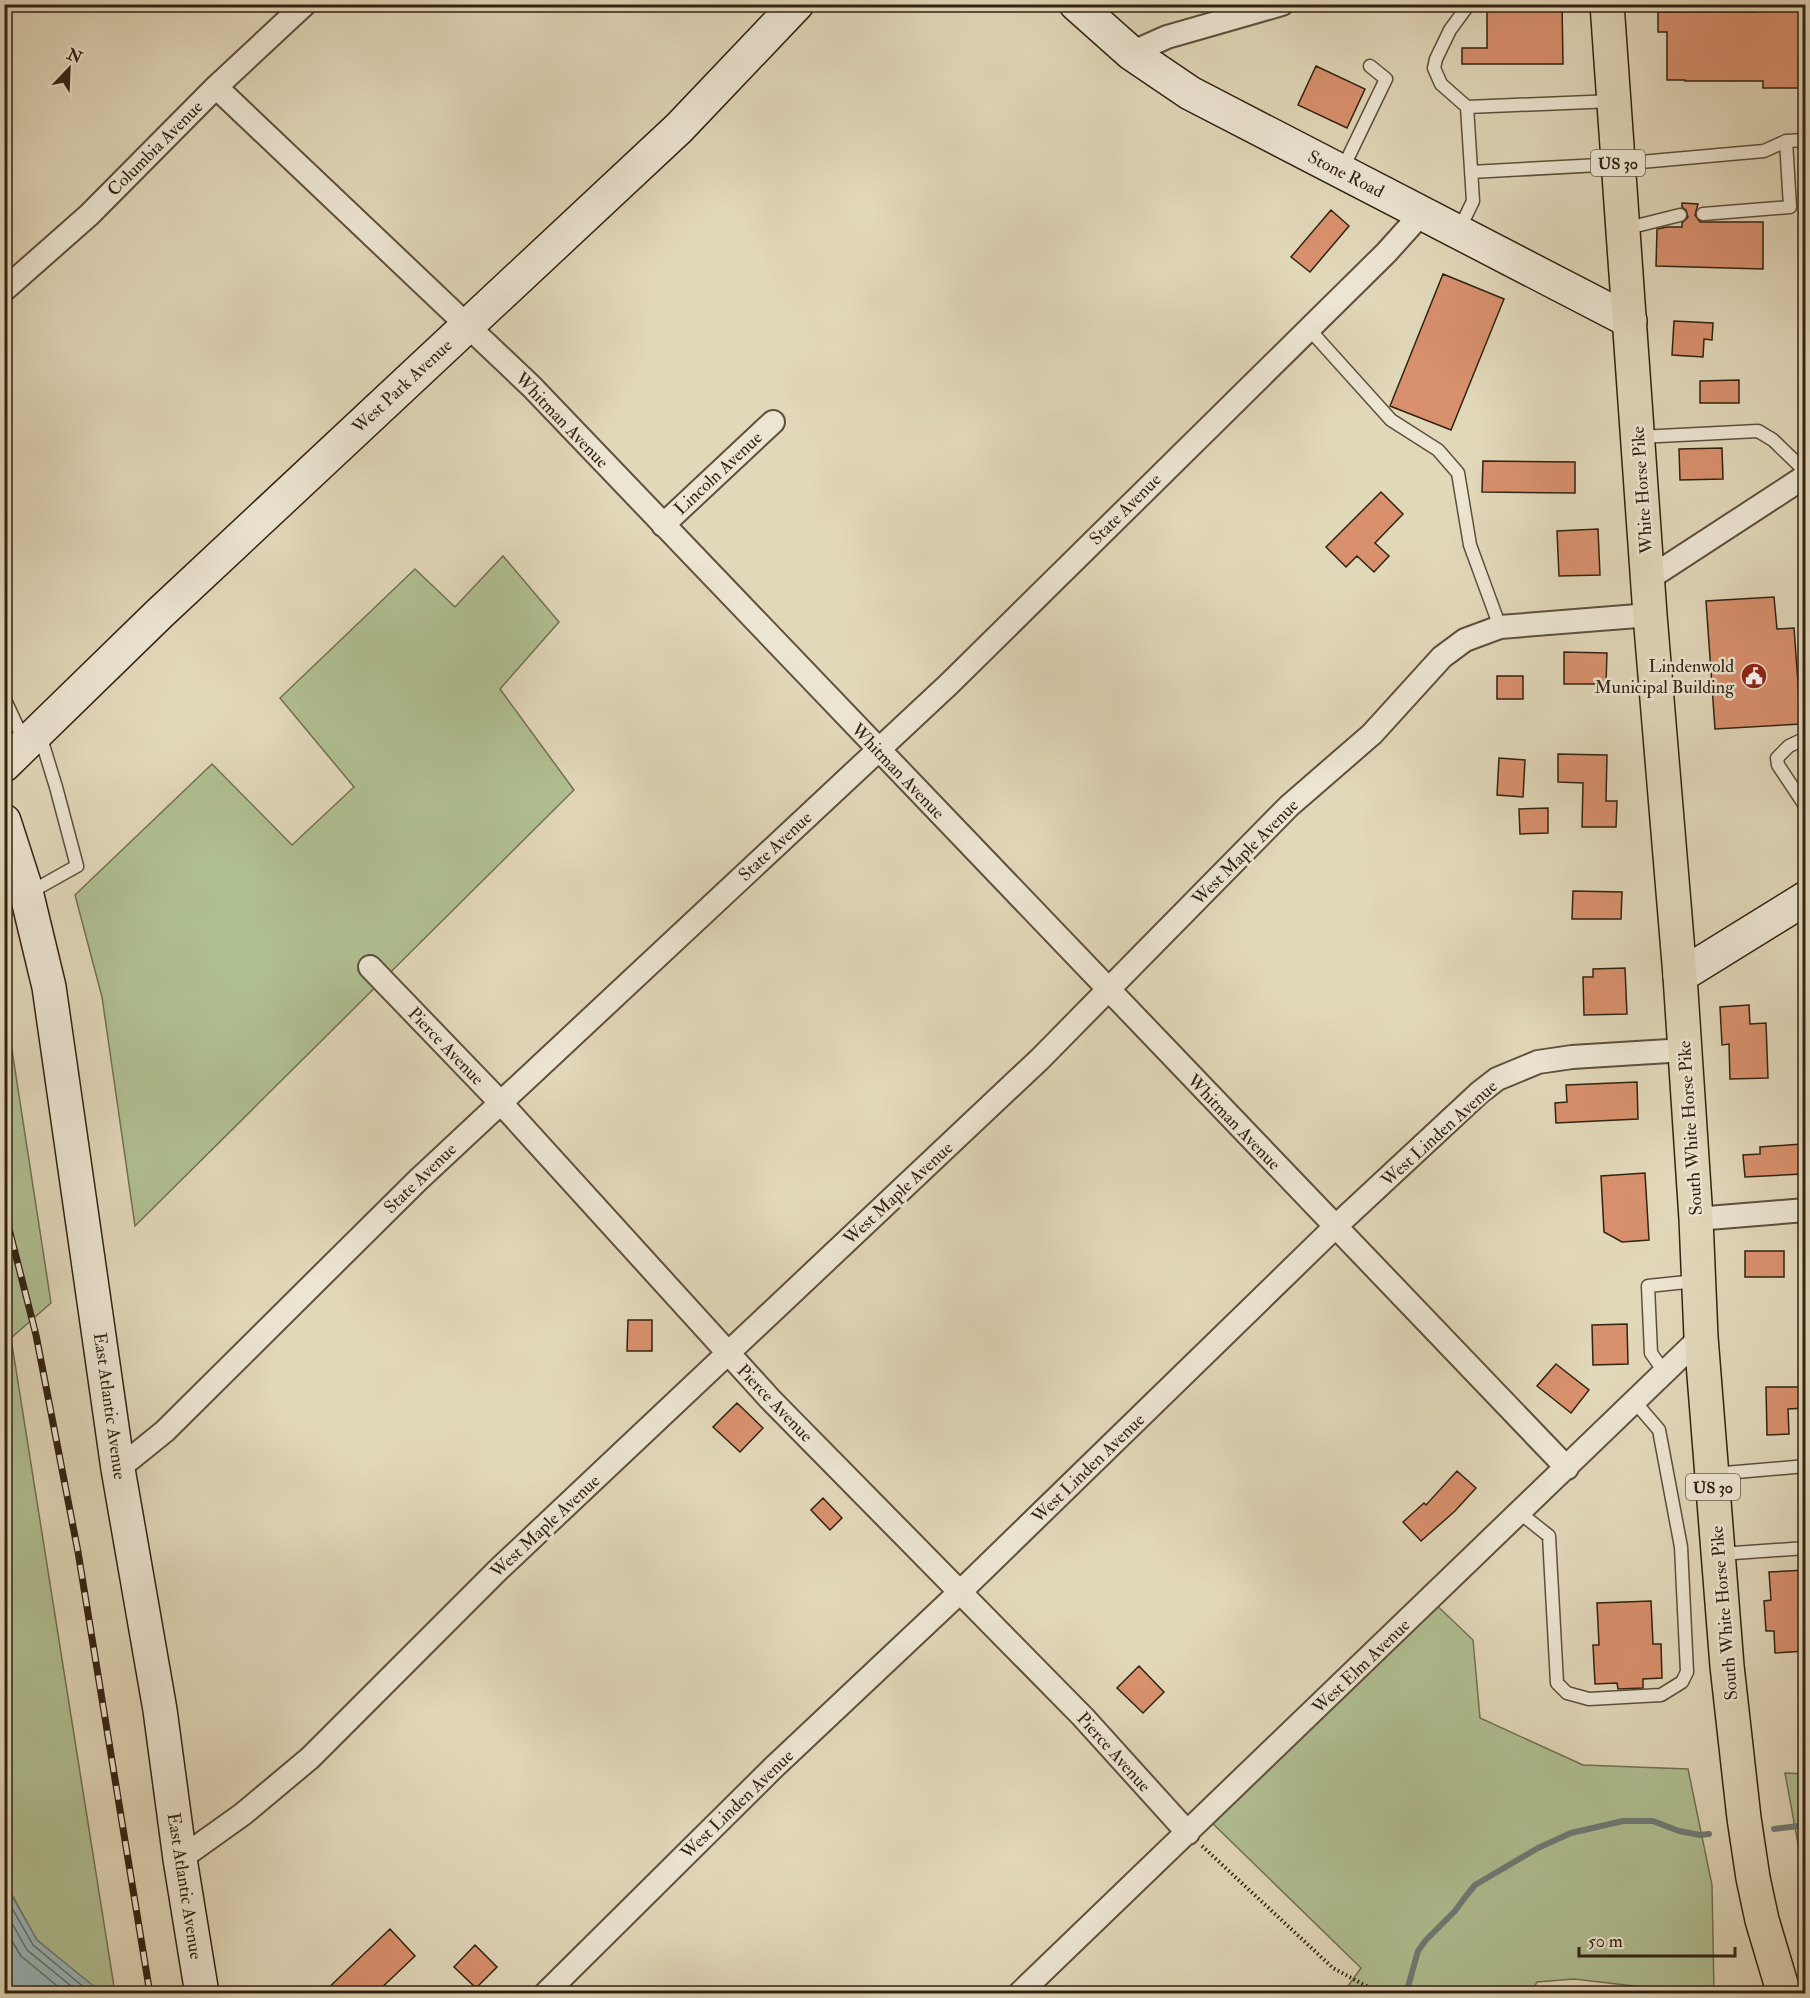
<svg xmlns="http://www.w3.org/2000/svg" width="1810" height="1998" font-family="'IM FELL Double Pica',serif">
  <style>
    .green { fill: #b0bf92; stroke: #717152; stroke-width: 1.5 }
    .water { fill: #98b7ba; stroke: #6f7c77; stroke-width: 1.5 }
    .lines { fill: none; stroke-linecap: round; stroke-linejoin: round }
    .shore { stroke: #656d66; stroke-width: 1.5 }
    .stream { stroke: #6f7c77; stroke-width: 6 }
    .building { fill: #d8906d; stroke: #322312; stroke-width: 1.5 }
    .lane-casing { stroke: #5e503c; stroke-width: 15 }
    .street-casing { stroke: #5e503c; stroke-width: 26 }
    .secondary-casing { stroke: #322312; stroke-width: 36 }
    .highway-casing { stroke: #322312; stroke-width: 36 }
    .path { stroke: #322312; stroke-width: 4; stroke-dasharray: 1.5 3; stroke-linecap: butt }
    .lane { stroke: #ece5d2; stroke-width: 12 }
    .street { stroke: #ece5d2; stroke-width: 22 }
    .secondary { stroke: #ece5d2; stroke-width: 33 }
    .highway { stroke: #e1d7b9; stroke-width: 33 }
    .rail-casing { stroke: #322312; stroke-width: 7 }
    .rail { stroke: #ece5d2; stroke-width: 4.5; stroke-dasharray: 14; stroke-linecap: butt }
    .labels { text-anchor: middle; stroke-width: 5; stroke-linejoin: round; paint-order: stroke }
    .shield { fill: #ece5d2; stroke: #6a5d4c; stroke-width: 1.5 }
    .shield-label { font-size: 16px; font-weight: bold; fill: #322312 }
    .street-label { font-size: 18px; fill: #322312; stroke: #ece5d2 }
    .poi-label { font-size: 18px; fill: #322312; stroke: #ece5d2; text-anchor: end }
  </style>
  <rect width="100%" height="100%" fill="#e1d7b9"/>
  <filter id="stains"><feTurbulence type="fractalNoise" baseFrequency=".00333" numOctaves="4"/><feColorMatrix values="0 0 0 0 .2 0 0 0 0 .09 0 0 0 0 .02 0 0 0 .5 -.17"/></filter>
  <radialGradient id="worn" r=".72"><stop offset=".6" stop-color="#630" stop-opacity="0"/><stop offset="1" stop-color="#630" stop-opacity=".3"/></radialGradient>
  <path class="green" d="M 503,556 L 559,622 L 500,689 L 574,790 L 135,1226 L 102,997 L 75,895 L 212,764 L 292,845 L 354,787 L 280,698 L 415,569 L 455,607 Z
    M 4,998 L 51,1303 L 11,1338 L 115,1993 L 98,1993 L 96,1989 L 37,1940 L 5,1882 Z
    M 1427,1596 L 1473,1640 L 1480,1718 L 1583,1765 L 1688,1769 L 1712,1885 L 1714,1993 L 1694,1993 L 1574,1979 L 1537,1982 L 1531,1993 L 1343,1993 L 1361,1968 L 1206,1817 Z
    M 1785,1773 L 1805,1774 L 1805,1882 Z"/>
  <path class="water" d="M 4,1882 L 37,1940 L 97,1989 L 98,1993 L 48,1994 L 47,1992 L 41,1993 L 5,1993 Z"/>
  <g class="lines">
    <path class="shore" d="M 4,1894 L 33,1945 L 92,1994
      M 4,1909 L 27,1950 L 81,1994
      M 4,1928 L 21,1956 L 67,1994"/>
    <path class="stream" d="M 1774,1829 L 1806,1825
      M 1406,1994 L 1418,1951 L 1426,1940 L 1455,1911 L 1466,1896 L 1475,1885 L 1538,1848 L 1571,1833 L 1623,1821 L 1653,1821 L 1679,1831 L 1700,1835 L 1709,1834"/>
  </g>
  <path class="building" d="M 1487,4 L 1562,4 L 1563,64 L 1462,64 L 1462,48 L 1487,48 Z
    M 1757,4 L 1806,6 L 1806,75 L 1800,75 L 1800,88 L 1763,88 L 1763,81 L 1685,81 L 1685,80 L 1667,80 L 1667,32 L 1658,32 L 1658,12 L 1757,12 Z
    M 1316,66 L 1365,89 L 1347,128 L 1298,105 Z
    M 1682,203 L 1698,204 L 1695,215 L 1700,222 L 1763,222 L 1763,269 L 1656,266 L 1657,229 L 1667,227 L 1682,227 L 1682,223 L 1688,217 L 1686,210 L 1682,207 Z
    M 1331,210 L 1349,226 L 1310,272 L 1291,257 Z
    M 1443,274 L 1504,299 L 1451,430 L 1390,406 Z
    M 1674,321 L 1713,323 L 1712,340 L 1704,339 L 1703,357 L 1672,355 Z
    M 1739,380 L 1739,403 L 1700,403 L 1700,381 Z
    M 1722,448 L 1723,479 L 1680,480 L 1679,449 Z
    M 1483,461 L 1575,462 L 1575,493 L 1482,492 Z
    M 1381,492 L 1403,514 L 1375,543 L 1389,556 L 1374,572 L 1357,556 L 1346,567 L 1326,547 Z
    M 1598,529 L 1600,575 L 1559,576 L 1557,531 Z
    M 1774,597 L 1777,629 L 1794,628 L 1801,724 L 1715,729 L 1706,601 Z
    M 1564,652 L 1607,653 L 1606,684 L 1564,684 Z
    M 1497,676 L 1523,676 L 1523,699 L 1497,699 Z
    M 1558,754 L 1607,755 L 1606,801 L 1617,801 L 1616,827 L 1582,827 L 1583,783 L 1558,782 Z
    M 1499,758 L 1525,760 L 1523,797 L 1497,795 Z
    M 1548,808 L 1548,833 L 1520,834 L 1519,809 Z
    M 1573,891 L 1622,892 L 1621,919 L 1572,919 Z
    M 1625,968 L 1627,1014 L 1584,1015 L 1583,977 L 1593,977 L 1593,969 Z
    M 1749,1005 L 1750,1024 L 1766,1023 L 1768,1078 L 1730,1079 L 1729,1044 L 1722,1045 L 1720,1007 Z
    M 1637,1082 L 1638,1119 L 1556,1123 L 1555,1103 L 1567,1102 L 1566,1085 Z
    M 1801,1144 L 1802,1174 L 1745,1177 L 1743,1155 L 1760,1154 L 1760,1147 Z
    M 1645,1173 L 1649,1240 L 1622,1242 L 1604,1232 L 1601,1176 Z
    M 1745,1251 L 1784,1251 L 1784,1277 L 1745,1277 Z
    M 628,1320 L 652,1320 L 652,1351 L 627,1351 Z
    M 1627,1324 L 1628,1364 L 1593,1365 L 1592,1325 Z
    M 1556,1364 L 1589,1390 L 1571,1413 L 1537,1386 Z
    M 1766,1387 L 1806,1387 L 1806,1408 L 1788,1409 L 1789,1434 L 1767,1435 Z
    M 737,1403 L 763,1428 L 740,1452 L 713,1427 Z
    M 1457,1471 L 1476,1488 L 1455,1511 L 1421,1541 L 1403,1522 L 1424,1503 L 1426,1505 Z
    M 823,1498 L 842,1518 L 830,1530 L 811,1510 Z
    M 1806,1570 L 1806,1651 L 1775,1653 L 1774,1631 L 1766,1631 L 1764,1601 L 1771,1600 L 1769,1572 Z
    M 1651,1601 L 1653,1644 L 1661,1644 L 1662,1678 L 1643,1679 L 1643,1688 L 1618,1689 L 1617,1683 L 1595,1684 L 1593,1645 L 1599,1645 L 1597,1603 Z
    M 1139,1666 L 1164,1692 L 1143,1713 L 1117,1688 Z
    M 390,1929 L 415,1956 L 375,1994 L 322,1994 Z
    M 475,1945 L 497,1967 L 476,1988 L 454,1967 Z"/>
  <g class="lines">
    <defs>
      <path id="lane" d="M 1469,4 L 1450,30 L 1436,59 L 1434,68 L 1441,84 L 1467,107 L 1613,101
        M 1342,170 L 1386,79 L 1370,66
        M 1471,172 L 1618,164 L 1764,151 L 1786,141
        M 1703,214 L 1790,207 L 1786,141 L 1806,140
        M 1624,229 L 1680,215
        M 1459,230 L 1473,201 L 1467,107
        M 1309,329 L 1391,420 L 1438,450 L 1458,473 L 1470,545 L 1500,627
        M 1639,437 L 1758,431 L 1773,440 L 1806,472
        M 4,698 L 25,743
        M 1806,738 L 1789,746 L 1777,758 L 1778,765 L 1806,807
        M 27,894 L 77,866 L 56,787 L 40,735
        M 1665,1373 L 1651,1353 L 1648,1286 L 1696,1281
        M 1713,1474 L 1806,1466
        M 1520,1513 L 1549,1536 L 1557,1683 L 1567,1693 L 1589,1699 L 1661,1695 L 1682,1682 L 1687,1672 L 1681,1547 L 1659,1430 L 1635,1402
        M 1720,1554 L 1806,1548"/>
      <path id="street" d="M 1131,53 L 1167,37 L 1282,4
        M 216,87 L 532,387 L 1567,1468
        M 4,290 L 89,215 L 216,87 L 305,4
        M 663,525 L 773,422
        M 1648,579 L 1806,476
        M 370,967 L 500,1102 L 770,1399 L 1083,1717 L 1188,1833
        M 1696,1219 L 1806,1210
        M 118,1469 L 165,1431 L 417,1181 L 949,684 L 1386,253 L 1422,213
        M 180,1859 L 243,1814 L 310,1758 L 499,1569 L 1040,1059 L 1289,806 L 1372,734 L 1442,657 L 1465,640 L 1500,627 L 1650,615
        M 545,1994 L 773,1768 L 960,1592 L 1335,1227 L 1479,1093 L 1497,1079 L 1538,1062 L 1572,1057 L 1685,1050
        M 1019,1994 L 1701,1337"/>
      <path id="secondary" d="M 1076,4 L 1131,53 L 1190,93 L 1630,321
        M 4,765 L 159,614 L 679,128 L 797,4
        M 4,821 L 24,883 L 49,987 L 118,1469 L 160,1710 L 180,1859 L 202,1994
        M 1680,976 L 1806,898"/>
      <path id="highway" d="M 1607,4 L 1650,615 L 1680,976 L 1696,1219 L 1701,1337 L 1727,1666 L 1744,1818 L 1753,1878 L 1762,1920 L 1784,1994"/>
    </defs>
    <use href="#lane" class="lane-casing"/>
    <use href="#street" class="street-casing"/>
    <use href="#secondary" class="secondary-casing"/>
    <use href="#highway" class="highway-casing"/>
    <path class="path" d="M 1202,1846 L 1333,1968 L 1381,1994"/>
    <use href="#lane" class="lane"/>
    <use href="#street" class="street"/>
    <use href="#secondary" class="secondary"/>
    <use href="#highway" class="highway"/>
    <defs>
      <path id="rail" d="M 4,1209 L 36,1335 L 78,1552 L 150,1994"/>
    </defs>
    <use href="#rail" class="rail-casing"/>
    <use href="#rail" class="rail"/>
  </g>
  <defs>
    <symbol id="civic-disc" viewBox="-11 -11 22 22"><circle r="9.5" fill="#8f2418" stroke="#ece5d2"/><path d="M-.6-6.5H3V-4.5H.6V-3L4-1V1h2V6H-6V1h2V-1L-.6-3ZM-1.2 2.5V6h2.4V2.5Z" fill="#fff"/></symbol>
  </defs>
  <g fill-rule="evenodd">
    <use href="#civic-disc" x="1739" y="661" width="30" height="30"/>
  </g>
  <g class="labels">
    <g class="shield">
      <rect x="1591" y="150" width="54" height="26" rx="4.5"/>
      <rect x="1686" y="1474" width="54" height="26" rx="4.5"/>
    </g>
    <g class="shield-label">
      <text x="1618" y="169">US 30</text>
      <text x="1713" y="1493">US 30</text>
    </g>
    <g class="street-label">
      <text transform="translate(155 148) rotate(-45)" y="6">Columbia Avenue</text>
      <text transform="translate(1346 174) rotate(27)" y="6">Stone Road</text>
      <text transform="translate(402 386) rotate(-43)" y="6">West Park Avenue</text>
      <text transform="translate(562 420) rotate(46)" y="6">Whitman Avenue</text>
      <text transform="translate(718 473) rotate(-43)" y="6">Lincoln Avenue</text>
      <text transform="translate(1642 490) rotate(-94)" y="6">White Horse Pike</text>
      <text transform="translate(1125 509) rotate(-45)" y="6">State Avenue</text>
      <text transform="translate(898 771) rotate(46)" y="6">Whitman Avenue</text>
      <text transform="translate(775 846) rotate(-43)" y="6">State Avenue</text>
      <text transform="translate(1245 852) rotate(-45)" y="6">West Maple Avenue</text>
      <text transform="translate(446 1046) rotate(46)" y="6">Pierce Avenue</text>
      <text transform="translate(1234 1122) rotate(46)" y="6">Whitman Avenue</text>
      <text transform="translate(1690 1128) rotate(-94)" y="6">South White Horse Pike</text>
      <text transform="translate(1439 1133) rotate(-42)" y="6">West Linden Avenue</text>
      <text transform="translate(420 1178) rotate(-44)" y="6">State Avenue</text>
      <text transform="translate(898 1193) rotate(-43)" y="6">West Maple Avenue</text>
      <text transform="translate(775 1403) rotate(46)" y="6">Pierce Avenue</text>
      <text transform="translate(110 1406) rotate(82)" y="6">East Atlantic Avenue</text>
      <text transform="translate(1088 1468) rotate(-44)" y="6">West Linden Avenue</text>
      <text transform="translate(545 1526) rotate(-43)" y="6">West Maple Avenue</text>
      <text transform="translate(1724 1613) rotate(-95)" y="6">South White Horse Pike</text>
      <text transform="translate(1361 1666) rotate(-44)" y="6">West Elm Avenue</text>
      <text transform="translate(1114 1752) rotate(48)" y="6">Pierce Avenue</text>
      <text transform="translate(737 1804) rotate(-44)" y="6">West Linden Avenue</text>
      <text transform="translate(185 1886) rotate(81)" y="6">East Atlantic Avenue</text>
    </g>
    <g class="poi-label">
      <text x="1734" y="672">Lindenwold<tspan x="1734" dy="21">Municipal Building</tspan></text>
    </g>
  </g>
  <rect width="1810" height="1998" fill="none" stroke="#e1d7b9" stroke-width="24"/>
  <rect x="6" y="6" width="1798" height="1986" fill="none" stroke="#322312" stroke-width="3"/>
  <rect x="12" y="12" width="1786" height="1974" fill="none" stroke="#322312" stroke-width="1.5"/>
  <g transform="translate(69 69) rotate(23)" stroke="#ece5d2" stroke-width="4.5" paint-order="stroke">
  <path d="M0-4.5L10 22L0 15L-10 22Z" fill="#322312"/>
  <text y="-9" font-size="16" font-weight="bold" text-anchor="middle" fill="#322312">N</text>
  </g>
  <path d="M1579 1947v9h156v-9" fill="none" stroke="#322312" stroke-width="3"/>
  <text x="1588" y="1947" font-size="18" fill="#322312" stroke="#ece5d2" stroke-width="4.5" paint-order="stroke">50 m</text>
  <rect width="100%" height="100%" filter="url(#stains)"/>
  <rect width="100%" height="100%" fill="url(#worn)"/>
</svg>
